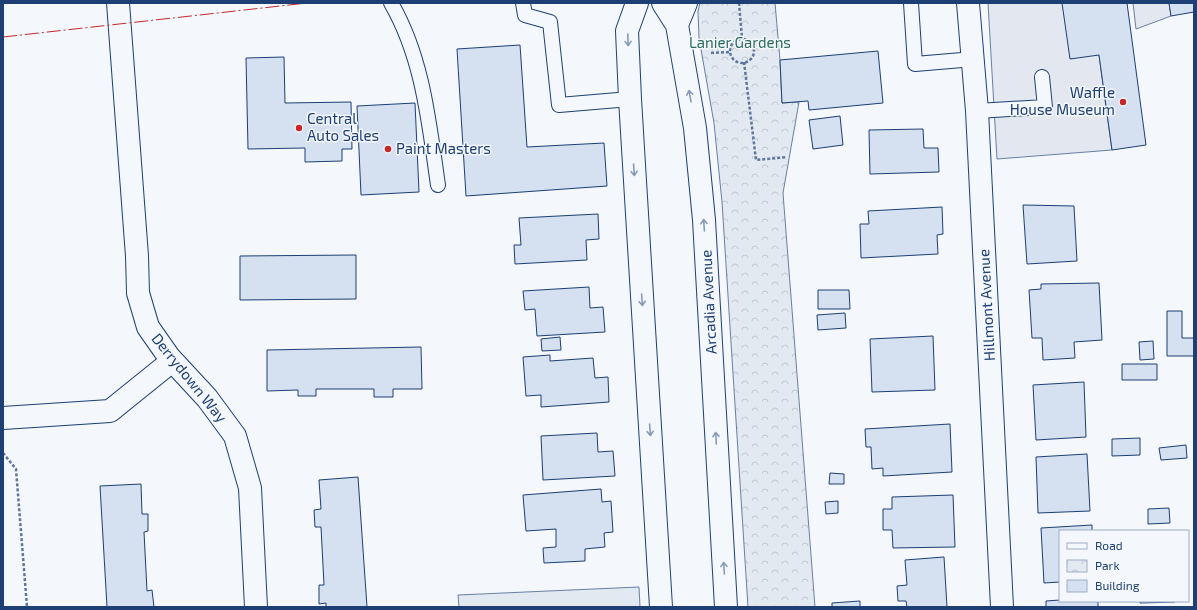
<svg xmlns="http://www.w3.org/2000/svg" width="1197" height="610" font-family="'Exo 2',sans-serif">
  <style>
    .park { fill: url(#park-crowns); stroke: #687fa3 }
    .garden { fill: #e3e9f0; stroke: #687fa3 }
    .parking { fill: #e3e8f0; stroke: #687fa3 }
    .building { fill: #d5e0f0; stroke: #1d3f73 }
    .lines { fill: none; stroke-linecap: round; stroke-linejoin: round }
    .lane-casing { stroke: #1d3f73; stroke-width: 16 }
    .street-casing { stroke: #1d3f73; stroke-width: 24 }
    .secondary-casing { stroke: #1d3f73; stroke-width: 24 }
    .path { stroke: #5e769c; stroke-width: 2.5; stroke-dasharray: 3 2; stroke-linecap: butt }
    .lane { stroke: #f4f7fb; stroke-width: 14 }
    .street { stroke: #f4f7fb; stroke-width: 22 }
    .secondary { stroke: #f4f7fb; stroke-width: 22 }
    .power { stroke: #c62828; stroke-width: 1; stroke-dasharray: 14 3 2 3; stroke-linecap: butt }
    .oneway { stroke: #889bb7 }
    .poi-dot { fill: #c62828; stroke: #f4f7fb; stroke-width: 1.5 }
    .labels { text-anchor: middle; stroke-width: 3; stroke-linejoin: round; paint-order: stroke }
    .park-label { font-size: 15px; fill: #2c6c60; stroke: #f4f7fb }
    .poi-label { font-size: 15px; fill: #1d3f73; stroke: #f4f7fb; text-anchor: start }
    .street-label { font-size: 15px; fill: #1d3f73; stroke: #f4f7fb }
  </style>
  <defs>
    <pattern id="park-crowns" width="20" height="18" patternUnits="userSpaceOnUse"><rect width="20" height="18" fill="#e3e9f0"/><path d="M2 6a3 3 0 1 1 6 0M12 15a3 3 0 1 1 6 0" fill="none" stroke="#c2c9d1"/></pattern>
  </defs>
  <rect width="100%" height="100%" fill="#f4f7fb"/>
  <path class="park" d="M 700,3 L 775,3 L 780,60 L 782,103 L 799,102 L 783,193 L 815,607 L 748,607 L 722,202 L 714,123 L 699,38 L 698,11 Z"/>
  <path class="garden" d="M 639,587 L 640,607 L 459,607 L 458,595 Z"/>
  <path class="parking" d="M 988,3 L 1062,3 L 1099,55 L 1112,150 L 997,159 Z
    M 1133,3 L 1169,3 L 1171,16 L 1136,29 Z"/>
  <path class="building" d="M 1062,3 L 1127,3 L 1146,145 L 1112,150 L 1099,55 L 1070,59 Z
    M 1169,3 L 1194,3 L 1194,12 L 1171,16 Z
    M 520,45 L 527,147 L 604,143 L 607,186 L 466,196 L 457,49 Z
    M 878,51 L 883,103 L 809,110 L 808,101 L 782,103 L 780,60 Z
    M 284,57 L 285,103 L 351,102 L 352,149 L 342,149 L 342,161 L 305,162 L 305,148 L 248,149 L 246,58 Z
    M 415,103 L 419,192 L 361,195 L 357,106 Z
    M 840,116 L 843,145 L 813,149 L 809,120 Z
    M 923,129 L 924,148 L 938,148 L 939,172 L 870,174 L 869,130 Z
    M 1023,205 L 1074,206 L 1077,261 L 1027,264 Z
    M 942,207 L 943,234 L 937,235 L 938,254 L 861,258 L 860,224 L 869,224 L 868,211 Z
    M 598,214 L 599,239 L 586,240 L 587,260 L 515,264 L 514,245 L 521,245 L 519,218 Z
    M 356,255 L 356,299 L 240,300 L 240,256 Z
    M 1099,283 L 1102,340 L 1074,342 L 1075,358 L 1043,360 L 1042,338 L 1032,338 L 1029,290 L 1041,289 L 1041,284 Z
    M 589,287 L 590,308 L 603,307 L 605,332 L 537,336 L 535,309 L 525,310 L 523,291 Z
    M 818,290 L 849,290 L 850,309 L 818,309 Z
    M 1167,311 L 1182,311 L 1182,338 L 1194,338 L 1194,356 L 1167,356 Z
    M 845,313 L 846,328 L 818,330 L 817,315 Z
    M 933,336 L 935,390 L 872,392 L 870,339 Z
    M 560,337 L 561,350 L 542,351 L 541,339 Z
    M 1153,341 L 1154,359 L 1140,360 L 1139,342 Z
    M 421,347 L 422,389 L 393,389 L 393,397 L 374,397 L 374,389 L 316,389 L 316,396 L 298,396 L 298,390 L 267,391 L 267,350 Z
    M 550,355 L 550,361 L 593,358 L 595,378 L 608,377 L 609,402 L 541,407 L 541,395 L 526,396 L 523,357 Z
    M 1122,364 L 1157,364 L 1157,380 L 1122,380 Z
    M 1084,382 L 1086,437 L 1036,440 L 1033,385 Z
    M 950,424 L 952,472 L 883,476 L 883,468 L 872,469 L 871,447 L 866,447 L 865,429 Z
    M 597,433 L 598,452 L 613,451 L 615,476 L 543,480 L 541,436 Z
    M 1140,438 L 1140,455 L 1112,456 L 1112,439 Z
    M 1186,445 L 1187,458 L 1161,460 L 1159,448 Z
    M 1087,454 L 1090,511 L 1038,513 L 1036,457 Z
    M 830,473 L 844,474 L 844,484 L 829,484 Z
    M 358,477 L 367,607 L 326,607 L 326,603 L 319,604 L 319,585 L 324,585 L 321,527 L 315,527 L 314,510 L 321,509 L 319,480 Z
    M 141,484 L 142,514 L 148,514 L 148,531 L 144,532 L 147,591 L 152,590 L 154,607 L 107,607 L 100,486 Z
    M 601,489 L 602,502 L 611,501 L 613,532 L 604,533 L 605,547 L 585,549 L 585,561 L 544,563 L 543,548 L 556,547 L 556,529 L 526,531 L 523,495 Z
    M 953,495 L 955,547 L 893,548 L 892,530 L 883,530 L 883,509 L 892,509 L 892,497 Z
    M 838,501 L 838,513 L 826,514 L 825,502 Z
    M 1169,508 L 1170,523 L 1148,524 L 1148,509 Z
    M 1092,525 L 1092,531 L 1060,531 L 1060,582 L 1044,583 L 1041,528 Z
    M 944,557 L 947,607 L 907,607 L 906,601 L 898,601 L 897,586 L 907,585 L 905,560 Z
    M 1060,600 L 1098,601 L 1098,607 L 1046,607 L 1046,601 Z
    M 860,601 L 860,607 L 832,607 L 832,603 Z
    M 1140,601 L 1175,601 L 1175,602 L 1140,603 Z"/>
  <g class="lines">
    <defs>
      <path id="lane" d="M 391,3 C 423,58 429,123 438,185
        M 523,3 L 525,15 L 550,22 L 559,105 L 630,99
        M 911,3 L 915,64 L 974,59
        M 977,111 L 1045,107 L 1042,77"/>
      <path id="street" d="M 118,3 L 137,256 L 138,293 L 148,327 L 169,357 L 207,398 L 235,436 L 250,488 L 256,607
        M 968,3 L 977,111 L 1002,607
        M 3,418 L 110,411 L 172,361"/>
      <path id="secondary" d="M 637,3 L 627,31 L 630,99 L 661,607
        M 663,3 L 677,25 L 695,128 L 704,220 L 726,607
        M 677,25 L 686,3"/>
    </defs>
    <use href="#lane" class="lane-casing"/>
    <use href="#street" class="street-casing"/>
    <use href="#secondary" class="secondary-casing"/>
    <path class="path" d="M 739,3 L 742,38
      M730 51a12 12 0 1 1 24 0a12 12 0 1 1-24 0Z
      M 711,53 L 730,52
      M 744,62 L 756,160 L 787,157
      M 3,453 L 16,469 L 27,607"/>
    <use href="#lane" class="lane"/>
    <use href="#street" class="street"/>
    <use href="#secondary" class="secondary"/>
    <path class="power" d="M 3,37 L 307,3"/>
  </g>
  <defs><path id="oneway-shaft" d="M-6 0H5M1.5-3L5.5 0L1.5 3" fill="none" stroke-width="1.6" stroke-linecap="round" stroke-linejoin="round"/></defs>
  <g class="oneway">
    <use href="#oneway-shaft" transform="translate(628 40) rotate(88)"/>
    <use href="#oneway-shaft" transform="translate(690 96) rotate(-100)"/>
    <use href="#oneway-shaft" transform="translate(634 170) rotate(86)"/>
    <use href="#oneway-shaft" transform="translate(704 225) rotate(-94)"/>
    <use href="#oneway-shaft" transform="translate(642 300) rotate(86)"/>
    <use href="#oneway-shaft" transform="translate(650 430) rotate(86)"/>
    <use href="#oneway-shaft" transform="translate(716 438) rotate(-93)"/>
    <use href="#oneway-shaft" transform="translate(724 568) rotate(-93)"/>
  </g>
  <g class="poi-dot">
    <circle cx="1123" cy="102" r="4"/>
    <circle cx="299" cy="128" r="4"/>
    <circle cx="388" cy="149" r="4"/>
  </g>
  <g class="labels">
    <g class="park-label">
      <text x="740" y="48">Lanier Gardens</text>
    </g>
    <g class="poi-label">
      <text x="1115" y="98" text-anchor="end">Waffle<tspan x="1115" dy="17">House Museum</tspan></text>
      <text x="307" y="124">Central<tspan x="307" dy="17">Auto Sales</tspan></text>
      <text x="396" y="154">Paint Masters</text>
    </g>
    <g class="street-label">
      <text transform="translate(709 302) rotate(-93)" y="5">Arcadia Avenue</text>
      <text transform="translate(987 305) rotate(-93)" y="5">Hillmont Avenue</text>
      <text transform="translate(189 378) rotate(51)" y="5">Derrydown Way</text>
    </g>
  </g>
  <rect width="1197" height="610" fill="none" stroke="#1d3f73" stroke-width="8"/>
  <rect x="1059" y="530" width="130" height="72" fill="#f4f7fb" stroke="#9eadc5"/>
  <rect x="1067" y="543" width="20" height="6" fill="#f4f7fb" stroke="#9eadc5"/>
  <text x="1095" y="550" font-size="12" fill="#1d3f73">Road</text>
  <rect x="1067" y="560" width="20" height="12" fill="url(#park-crowns)" stroke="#9eadc5"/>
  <text x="1095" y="570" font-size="12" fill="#1d3f73">Park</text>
  <rect x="1067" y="580" width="20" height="12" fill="#d5e0f0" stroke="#9eadc5"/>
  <text x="1095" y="590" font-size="12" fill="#1d3f73">Building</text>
</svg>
